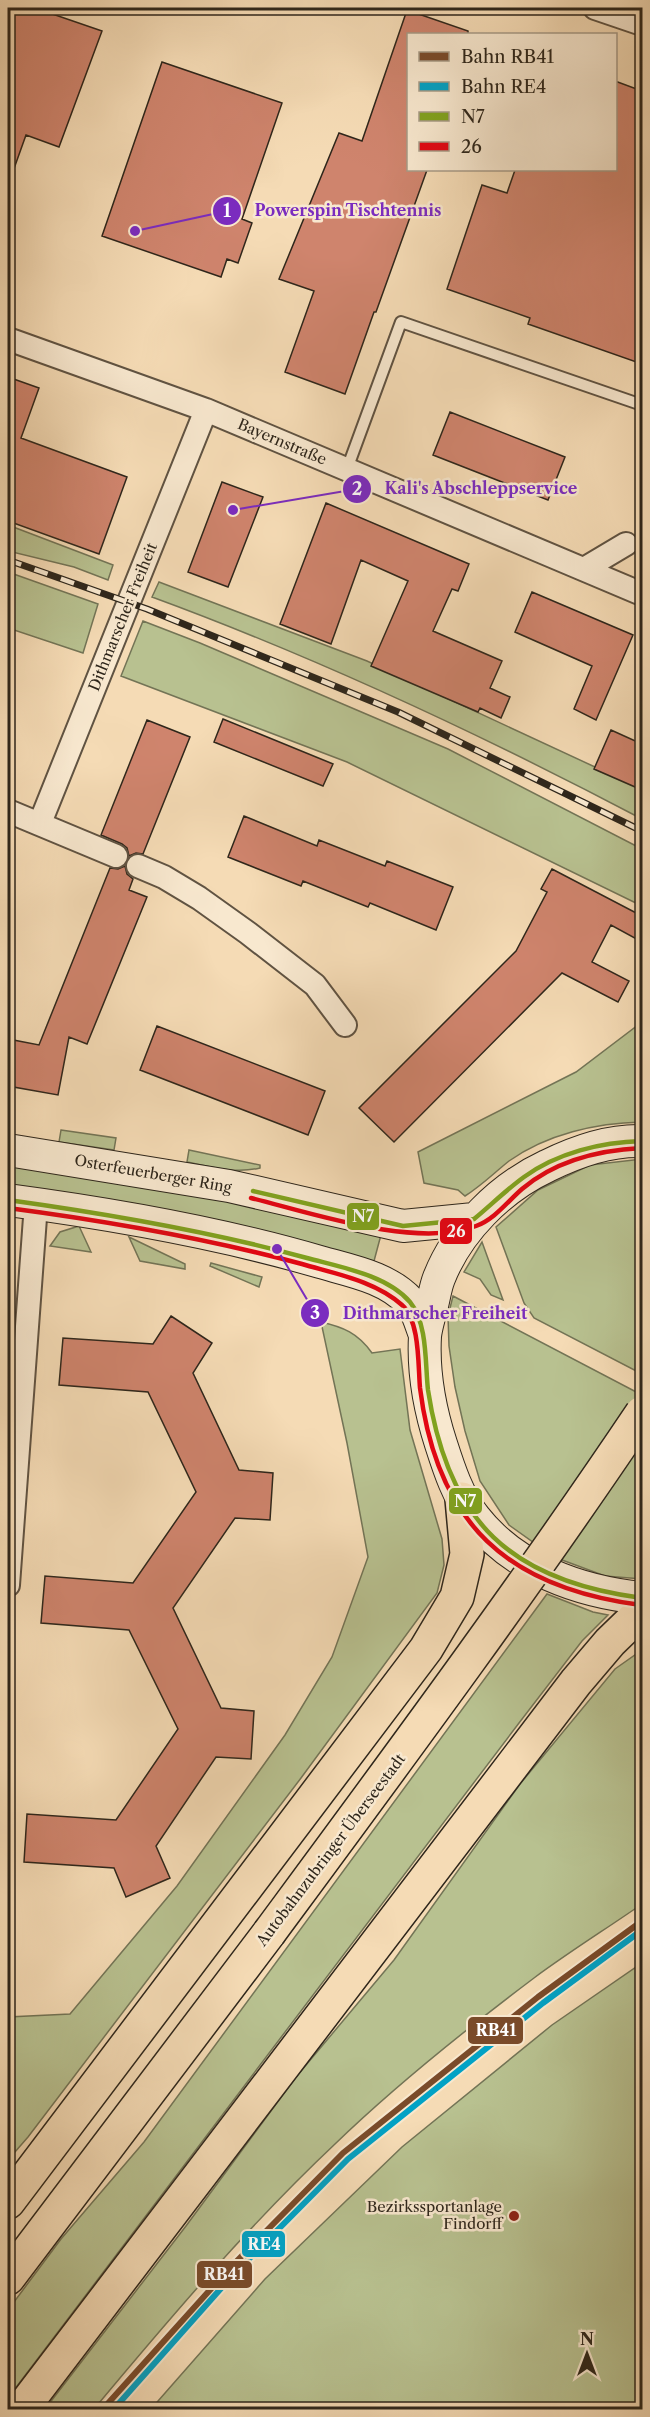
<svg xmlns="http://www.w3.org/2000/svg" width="650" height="2417" font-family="'Libre Caslon Text',serif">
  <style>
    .green { fill: #b8c190; stroke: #737456; stroke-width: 1.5 }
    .building { fill: #cf846d; stroke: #2e261b; stroke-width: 1.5 }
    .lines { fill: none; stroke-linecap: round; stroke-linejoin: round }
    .lane-casing { stroke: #605342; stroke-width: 14 }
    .street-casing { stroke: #605342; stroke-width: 26 }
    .secondary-casing { stroke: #2e261b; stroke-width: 34 }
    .highway-casing { stroke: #2e261b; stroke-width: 36 }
    .lane { stroke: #f8e8cf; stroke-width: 10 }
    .street { stroke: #f8e8cf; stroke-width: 22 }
    .secondary { stroke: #f8e8cf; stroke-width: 32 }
    .highway { stroke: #f5dbb5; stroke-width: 33 }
    .rail-casing { stroke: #2e261b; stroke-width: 7 }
    .rail { stroke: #f8e8cf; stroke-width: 4.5; stroke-dasharray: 14; stroke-linecap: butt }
    .highway-bridge-casing { stroke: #2e261b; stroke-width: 36; stroke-linecap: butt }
    .highway-bridge { stroke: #f5dbb5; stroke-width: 33 }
    .bus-1-casing { stroke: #f8e8cf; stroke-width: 9 }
    .bus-2-casing { stroke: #f8e8cf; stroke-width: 9 }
    .bus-1 { stroke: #80a21e; stroke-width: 4.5 }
    .bus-2 { stroke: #e30613; stroke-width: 4.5 }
    .rail-1-casing { stroke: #f8e8cf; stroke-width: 10 }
    .rail-2-casing { stroke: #f8e8cf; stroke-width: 10 }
    .rail-1 { stroke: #7a4b2a; stroke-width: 6 }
    .rail-2 { stroke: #02a2c5; stroke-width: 6 }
    .poi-dot { fill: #8f2418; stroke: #f8e8cf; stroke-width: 2 }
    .labels { text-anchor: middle; stroke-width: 5; stroke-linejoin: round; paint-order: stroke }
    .street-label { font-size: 15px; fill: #2e261b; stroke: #f8e8cf }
    .poi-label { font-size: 15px; fill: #2e261b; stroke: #f8e8cf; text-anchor: end }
    .leader { fill: none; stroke: #7b2cbf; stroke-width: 2 }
    .callout-dot { fill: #7b2cbf; stroke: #f8e8cf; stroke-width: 2 }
    .mark-label { font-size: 18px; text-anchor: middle; font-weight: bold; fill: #fff }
    .callout-label { font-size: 16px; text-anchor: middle; font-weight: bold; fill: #7b2cbf; stroke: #f8e8cf; stroke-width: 5; stroke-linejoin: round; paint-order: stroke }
    .line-badge { stroke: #f8e8cf; stroke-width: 2 }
    .badge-label { font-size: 16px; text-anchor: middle; font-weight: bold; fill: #fff }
  </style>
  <rect width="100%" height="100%" fill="#f5dbb5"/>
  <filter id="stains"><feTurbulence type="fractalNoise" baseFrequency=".00333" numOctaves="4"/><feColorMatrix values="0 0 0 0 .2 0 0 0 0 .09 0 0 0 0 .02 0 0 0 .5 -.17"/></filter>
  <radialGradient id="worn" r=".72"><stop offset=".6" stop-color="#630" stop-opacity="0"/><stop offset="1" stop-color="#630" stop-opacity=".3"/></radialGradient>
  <path class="green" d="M 8,525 L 113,565 L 108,580 L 74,567 L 8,551 Z
    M 8,572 L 98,604 L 83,653 L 8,628 Z
    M 159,582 L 367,661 L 595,767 L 642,786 L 642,819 C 484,736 321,659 152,597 Z
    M 143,621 L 200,643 L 448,749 L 642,849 L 642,906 L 347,762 L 121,676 Z
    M 642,1022 L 642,1122 C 596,1123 547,1134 509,1161 C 494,1173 481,1186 465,1196 L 458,1190 L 424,1183 L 418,1152 L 576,1072 Z
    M 61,1130 L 116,1138 L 114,1150 L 59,1142 Z
    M 189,1150 L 260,1165 L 260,1168 C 235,1174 211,1167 187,1162 Z
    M 8,1159 L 382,1231 L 374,1261 L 225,1226 L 8,1194 Z
    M 642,1159 L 642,1374 L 534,1318 L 524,1303 L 496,1227 L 538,1190 L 590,1165 Z
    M 79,1226 L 91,1252 L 50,1246 L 60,1232 Z
    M 129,1237 L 185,1264 L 185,1269 L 140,1261 Z
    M 482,1242 L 503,1300 L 491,1295 L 480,1279 L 464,1272 Z
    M 211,1263 L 262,1277 L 259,1287 L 210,1266 Z
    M 453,1296 L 642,1395 L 642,1579 L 605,1576 L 554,1557 L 509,1525 L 480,1481 L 465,1431 L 455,1387 L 449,1346 L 448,1316 Z
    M 321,1322 C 343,1327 358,1333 372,1353 L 400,1349 L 410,1430 L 442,1539 L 444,1565 L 437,1593 L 301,1778 L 28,2137 L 8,2160 L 8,2017 L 70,2014 L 177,1886 L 285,1735 L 332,1657 L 368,1557 L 347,1443 Z
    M 547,1594 L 593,1612 L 608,1615 L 582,1641 L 519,1723 L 8,2398 L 8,2310 L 61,2239 L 144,2142 Z
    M 642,1650 L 642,1904 C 606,1929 569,1952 534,1978 C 465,2030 397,2084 335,2144 C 248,2226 170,2318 94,2409 L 45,2409 L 186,2226 L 296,2077 L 394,1960 L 520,1784 L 615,1669 Z
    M 642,1963 L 642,2409 L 151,2409 L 265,2279 L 402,2147 L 552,2025 Z"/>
  <path class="building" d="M 8,8 L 35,8 L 102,31 L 59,147 L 26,135 L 11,177 L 8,177 Z
    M 407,10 L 468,31 L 468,34 L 408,34 L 408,170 L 427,170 L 376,312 L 374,312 L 345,394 L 285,372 L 314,291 L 279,279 L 339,133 L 362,141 Z
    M 162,62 L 282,103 L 242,219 L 252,223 L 238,263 L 227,259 L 221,277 L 102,236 Z
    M 615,81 L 642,91 L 642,364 L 528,324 L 530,318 L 447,289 L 482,185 L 507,193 L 515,170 L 615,170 Z
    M 8,377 L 39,388 L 21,438 L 127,477 L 99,554 L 8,521 Z
    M 450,412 L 565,457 L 548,500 L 433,455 Z
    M 222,482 L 263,497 L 228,587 L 188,572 Z
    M 326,503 L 469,564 L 458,591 L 452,589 L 433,631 L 502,661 L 490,688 L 510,697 L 501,718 L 480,708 L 478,712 L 371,666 L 408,581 L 361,560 L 331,644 L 280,624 Z
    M 532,592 L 633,635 L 596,720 L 574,709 L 592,666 L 515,632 Z
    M 223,719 L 333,764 L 323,786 L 214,742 Z
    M 147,720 L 190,737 L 143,854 L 136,853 L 129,856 L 127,848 L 122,844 L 101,835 Z
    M 611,730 L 642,744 L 642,790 L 594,769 Z
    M 244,816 L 317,846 L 319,840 L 385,866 L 387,861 L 453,887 L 436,930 L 370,903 L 368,907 L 303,881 L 301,886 L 228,857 Z
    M 125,866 L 127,874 L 133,879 L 129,890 L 147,897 L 87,1044 L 69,1037 L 58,1095 L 8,1086 L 8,1039 L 39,1045 L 110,868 L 118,869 Z
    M 552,869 L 642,916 L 642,942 L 611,925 L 592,962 L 629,981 L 618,1002 L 562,973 L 394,1142 L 359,1108 L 516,951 L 547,892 L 541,889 Z
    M 157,1026 L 325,1091 L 308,1135 L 140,1070 Z
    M 171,1316 L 212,1343 L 193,1373 L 239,1470 L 273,1473 L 270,1520 L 235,1518 L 173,1608 L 221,1708 L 254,1711 L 251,1759 L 216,1757 L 156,1846 L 170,1878 L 126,1897 L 114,1868 L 24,1862 L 27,1814 L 116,1820 L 178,1729 L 129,1630 L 41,1623 L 45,1576 L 133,1583 L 196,1492 L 148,1392 L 59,1385 L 63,1338 L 153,1344 Z"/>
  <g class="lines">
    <defs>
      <path id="lane" d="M 347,469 L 401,322 L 642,405"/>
      <path id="street" d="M 595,8 L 642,24
        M 8,339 L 206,410 L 642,594
        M 584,569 L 626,544
        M 8,811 L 116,856
        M 40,823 L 206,410
        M 138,866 L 164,877 L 199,898 L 248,933 L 315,985 L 345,1025
        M 8,1585 L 36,1204"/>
      <path id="secondary" d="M 642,1141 C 609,1140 577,1151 547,1166 C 500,1188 458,1230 439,1278 C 435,1288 434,1299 431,1309 C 429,1318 426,1327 425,1336 C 423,1371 430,1410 441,1444 C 449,1469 458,1497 475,1518 C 515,1569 580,1592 642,1598
        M 8,1150 L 229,1186 L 403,1226 L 474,1219
        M 8,1200 C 113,1214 218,1232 320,1262 C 351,1271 387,1277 410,1302 C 417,1309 421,1325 425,1335"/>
      <path id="highway" d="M 8,2202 L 426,1649 L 457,1597 L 467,1554 L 462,1499
        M 8,2278 L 269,1933
        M 21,2410 L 576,1682 L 610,1642 L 642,1611"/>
    </defs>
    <use href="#lane" class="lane-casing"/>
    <use href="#street" class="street-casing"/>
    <use href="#secondary" class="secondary-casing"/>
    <use href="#highway" class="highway-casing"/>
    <use href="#lane" class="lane"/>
    <use href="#street" class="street"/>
    <use href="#secondary" class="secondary"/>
    <use href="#highway" class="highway"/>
    <defs>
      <path id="rail" d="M 8,560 L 147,609 L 398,712 L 642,831"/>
    </defs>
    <use href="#rail" class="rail-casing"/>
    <use href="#rail" class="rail"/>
    <defs>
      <path id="highway-bridge" d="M 269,1933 C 396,1761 523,1590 642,1413"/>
    </defs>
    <use href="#highway-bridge" class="highway-bridge-casing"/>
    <use href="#highway-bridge" class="highway-bridge"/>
    <defs>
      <path id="bus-1" d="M 253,1191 L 403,1226 L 474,1219
        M 8,1200 C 109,1214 209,1231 307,1258 C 340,1267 387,1275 410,1302 C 428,1324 425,1365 428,1390 C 448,1522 511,1581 642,1598
        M 474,1219 C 491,1205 506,1190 524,1177 C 557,1153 601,1142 642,1141"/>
      <path id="bus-2" d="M 251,1198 C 311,1213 417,1249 476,1226 C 495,1219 508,1201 522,1189 C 555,1161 600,1150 642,1148
        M 8,1208 C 107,1221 205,1238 302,1264 C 336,1274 375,1281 402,1305 C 420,1321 418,1365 420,1388 C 437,1524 508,1588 641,1605"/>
    </defs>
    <use href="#bus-1" class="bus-1-casing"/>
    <use href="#bus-2" class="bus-2-casing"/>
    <use href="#bus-1" class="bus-1"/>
    <use href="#bus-2" class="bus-2"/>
    <defs>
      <path id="rail-1" d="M 102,2410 L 227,2271 L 343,2153 L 538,1997 L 642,1921"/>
      <path id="rail-2" d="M 113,2410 L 232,2276 L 348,2159 L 543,2003 L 642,1930"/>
    </defs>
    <use href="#rail-1" class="rail-1-casing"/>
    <use href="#rail-2" class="rail-2-casing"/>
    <use href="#rail-1" class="rail-1"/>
    <use href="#rail-2" class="rail-2"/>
  </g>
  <circle class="poi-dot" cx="514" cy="2216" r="6"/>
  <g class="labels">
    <g class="street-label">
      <text transform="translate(282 442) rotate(23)" y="5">Bayernstraße</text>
      <text transform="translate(123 617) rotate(-68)" y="5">Dithmarscher Freiheit</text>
      <text transform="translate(153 1174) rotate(10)" y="5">Osterfeuerberger Ring</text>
      <text transform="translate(331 1850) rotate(-53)" y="5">Autobahnzubringer Überseestadt</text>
    </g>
    <g class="poi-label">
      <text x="502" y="2212">Bezirkssportanlage<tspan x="502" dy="17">Findorff</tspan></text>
    </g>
  </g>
  <path class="leader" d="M135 231L227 211M233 510L357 489M277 1249L315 1313"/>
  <g class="callout-dot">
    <circle cx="135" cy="231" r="6"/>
    <circle cx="233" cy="510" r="6"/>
    <circle cx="277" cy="1249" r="6"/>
    <circle cx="227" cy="211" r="15"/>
    <circle cx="357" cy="489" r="15"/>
    <circle cx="315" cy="1313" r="15"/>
  </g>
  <g class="mark-label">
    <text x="227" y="217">1</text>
    <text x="357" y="495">2</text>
    <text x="315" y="1319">3</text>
  </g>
  <g class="callout-label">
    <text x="348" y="216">Powerspin Tischtennis</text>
    <text x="481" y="494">Kali's Abschleppservice</text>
    <text x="435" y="1319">Dithmarscher Freiheit</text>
  </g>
  <g class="line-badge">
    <rect x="346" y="1202" width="34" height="29" rx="6" fill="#80a21e"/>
    <rect x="439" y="1217" width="34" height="28" rx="6" fill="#e30613"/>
    <rect x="448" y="1487" width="35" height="28" rx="6" fill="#80a21e"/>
    <rect x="467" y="2016" width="57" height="29" rx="6" fill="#7a4b2a"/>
    <rect x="241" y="2230" width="45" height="28" rx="6" fill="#02a2c5"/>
    <rect x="196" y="2260" width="57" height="29" rx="6" fill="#7a4b2a"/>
  </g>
  <g class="badge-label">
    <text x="363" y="1222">N7</text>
    <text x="456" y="1237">26</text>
    <text x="465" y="1507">N7</text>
    <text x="496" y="2036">RB41</text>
    <text x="264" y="2250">RE4</text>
    <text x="224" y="2280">RB41</text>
  </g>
  <rect width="650" height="2417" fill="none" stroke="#f5dbb5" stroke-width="30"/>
  <rect x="9" y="9" width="632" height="2399" fill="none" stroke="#2e261b" stroke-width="3"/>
  <rect x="15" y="15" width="620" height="2387" fill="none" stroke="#2e261b" stroke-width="1.5"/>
  <rect x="407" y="33" width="210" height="138" fill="#f8e8cf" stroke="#a79a87" stroke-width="1.5"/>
  <rect x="419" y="52" width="30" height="9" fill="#7a4b2a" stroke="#a79a87" stroke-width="1.5"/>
  <text x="461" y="63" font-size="18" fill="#2e261b">Bahn RB41</text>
  <rect x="419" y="82" width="30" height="9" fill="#02a2c5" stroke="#a79a87" stroke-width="1.5"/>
  <text x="461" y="93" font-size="18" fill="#2e261b">Bahn RE4</text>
  <rect x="419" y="112" width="30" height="9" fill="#80a21e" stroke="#a79a87" stroke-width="1.5"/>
  <text x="461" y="123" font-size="18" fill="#2e261b">N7</text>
  <rect x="419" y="142" width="30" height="9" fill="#e30613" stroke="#a79a87" stroke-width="1.5"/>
  <text x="461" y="153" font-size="18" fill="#2e261b">26</text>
  <g transform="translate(587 2354)" stroke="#f8e8cf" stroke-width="4.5" paint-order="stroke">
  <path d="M0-4.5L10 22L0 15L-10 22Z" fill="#2e261b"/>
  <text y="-9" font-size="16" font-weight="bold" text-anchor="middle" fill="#2e261b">N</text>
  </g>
  <rect width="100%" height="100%" filter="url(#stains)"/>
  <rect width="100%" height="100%" fill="url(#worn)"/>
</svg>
